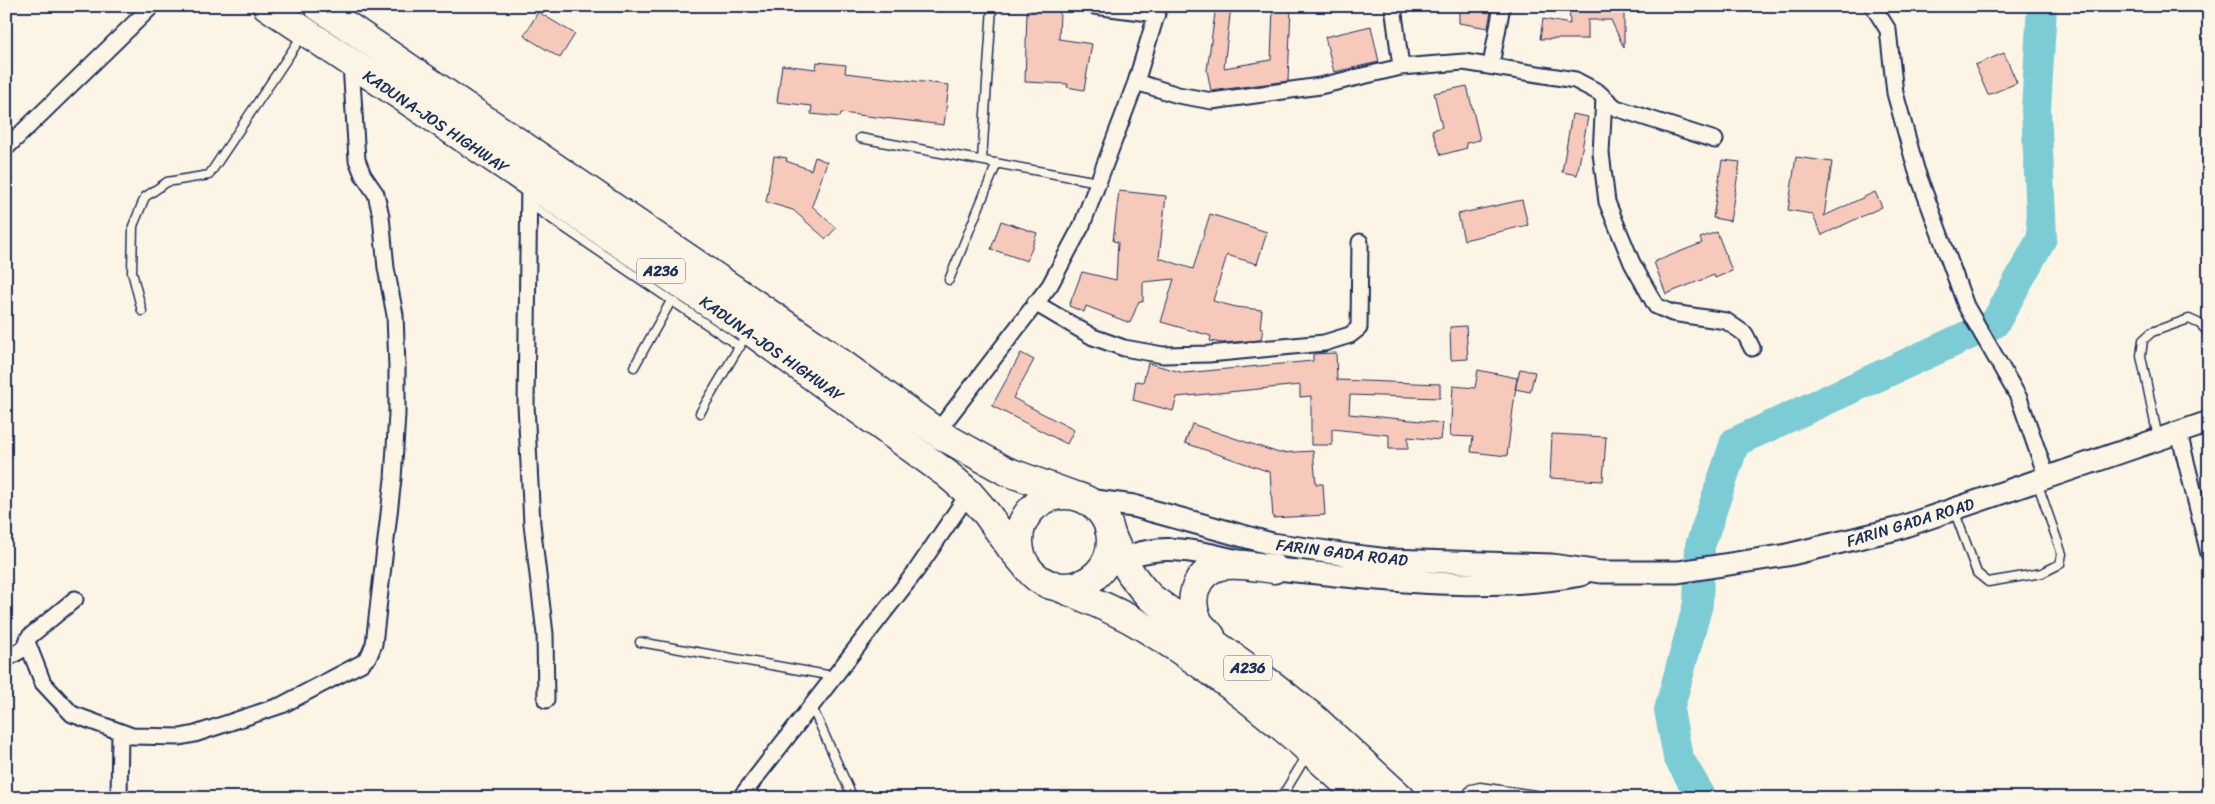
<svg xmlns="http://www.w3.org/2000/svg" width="2215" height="804" font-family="Sriracha,sans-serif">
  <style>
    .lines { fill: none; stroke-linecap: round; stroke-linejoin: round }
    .river { stroke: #7bccd5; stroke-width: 30 }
    .building { fill: #f7c9bb; stroke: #1b2f5e }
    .lane-casing { stroke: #1b2f5e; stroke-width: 11 }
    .street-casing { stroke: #1b2f5e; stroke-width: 19 }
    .secondary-casing { stroke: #1b2f5e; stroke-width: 25 }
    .highway-casing { stroke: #1b2f5e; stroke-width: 31 }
    .lane { stroke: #fcf5e5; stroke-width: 8 }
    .street { stroke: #fcf5e5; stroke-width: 15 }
    .secondary { stroke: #fcf5e5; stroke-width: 21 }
    .highway { stroke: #fcf5e5; stroke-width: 28 }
    .labels { text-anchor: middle; stroke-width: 4.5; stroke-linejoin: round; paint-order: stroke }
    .shield { fill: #fcf5e5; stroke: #5e6a86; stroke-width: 1 }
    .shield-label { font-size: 15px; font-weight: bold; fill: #1b2f5e }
    .street-label { font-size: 16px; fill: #1b2f5e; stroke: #fcf5e5 }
  </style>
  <rect width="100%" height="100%" fill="#fcf5e5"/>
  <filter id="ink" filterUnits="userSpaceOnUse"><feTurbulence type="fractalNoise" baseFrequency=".02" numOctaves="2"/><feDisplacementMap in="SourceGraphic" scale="10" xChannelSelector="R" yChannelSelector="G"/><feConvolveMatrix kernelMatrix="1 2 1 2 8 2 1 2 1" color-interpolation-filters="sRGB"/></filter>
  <g filter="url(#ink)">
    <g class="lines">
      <path class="river" d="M 1702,798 L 1678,757 L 1669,710 L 1698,604 L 1700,546 L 1735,442 L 1995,323 L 2042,238 L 2036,110 L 2042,6"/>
    </g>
    <path class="building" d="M 1216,6 L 1231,6 L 1224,68 L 1271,60 L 1273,6 L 1291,6 L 1288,81 L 1211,91 L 1207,70 Z
      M 1459,6 L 1491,11 L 1488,28 L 1459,23 Z
      M 1569,6 L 1624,8 L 1624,48 L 1611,20 L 1588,20 L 1588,39 L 1540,39 L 1543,19 L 1570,24 Z
      M 1027,10 L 1060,11 L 1059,39 L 1092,44 L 1084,90 L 1067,87 L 1068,84 L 1025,82 Z
      M 538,12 L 575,34 L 560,58 L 524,36 Z
      M 1371,26 L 1379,62 L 1334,72 L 1325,37 Z
      M 2004,53 L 2017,83 L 1988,95 L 1975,65 Z
      M 817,62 L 846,65 L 845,73 L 949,85 L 944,125 L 841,113 L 840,117 L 811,114 L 812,106 L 777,102 L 782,65 L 816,69 Z
      M 1467,86 L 1480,140 L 1466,143 L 1467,148 L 1441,155 L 1432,130 L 1442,127 L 1434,93 Z
      M 1572,114 L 1588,117 L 1577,175 L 1562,172 Z
      M 774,156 L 787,158 L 786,161 L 811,170 L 815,157 L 827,162 L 812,206 L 836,228 L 826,239 L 793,210 L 766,202 Z
      M 1796,157 L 1832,162 L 1824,216 L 1875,192 L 1882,207 L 1822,235 L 1812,214 L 1788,210 Z
      M 1722,160 L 1740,162 L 1730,221 L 1713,218 Z
      M 1119,191 L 1166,196 L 1159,258 L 1193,269 L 1210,214 L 1267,232 L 1257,264 L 1227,255 L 1213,301 L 1236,307 L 1262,310 L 1260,328 L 1263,328 L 1261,340 L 1222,343 L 1210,341 L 1211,336 L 1161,322 L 1174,279 L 1143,282 L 1143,302 L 1139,301 L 1130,323 L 1086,306 L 1084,312 L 1069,306 L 1082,272 L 1116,280 L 1118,242 L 1113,241 Z
      M 1522,200 L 1528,225 L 1464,240 L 1458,214 Z
      M 1001,221 L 1037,233 L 1027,261 L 991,249 Z
      M 1717,232 L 1732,271 L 1715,278 L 1714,275 L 1666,294 L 1654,262 L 1702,243 L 1700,238 Z
      M 1466,326 L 1468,359 L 1451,360 L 1450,327 Z
      M 1021,353 L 1034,360 L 1013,398 L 1074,430 L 1067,444 L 992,406 Z
      M 1336,353 L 1337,380 L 1440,384 L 1440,398 L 1350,395 L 1349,414 L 1442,423 L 1440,440 L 1408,437 L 1408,449 L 1389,449 L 1389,435 L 1332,429 L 1332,445 L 1311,445 L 1311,396 L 1300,397 L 1300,385 L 1177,397 L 1173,411 L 1133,400 L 1136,381 L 1143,382 L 1148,363 L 1184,373 L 1313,361 L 1313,354 Z
      M 1520,369 L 1535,372 L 1530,392 L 1515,389 Z
      M 1478,370 L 1517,378 L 1507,456 L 1471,452 L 1473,437 L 1450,436 L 1453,386 L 1475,388 Z
      M 1192,424 L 1279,453 L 1313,451 L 1316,484 L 1323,484 L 1325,515 L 1273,518 L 1270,472 L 1185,443 Z
      M 1552,434 L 1606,437 L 1603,481 L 1550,478 Z"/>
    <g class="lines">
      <defs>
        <path id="lane" d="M 860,138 L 1098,182
          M 982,160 L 992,6
          M 528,203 L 740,347
          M 949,280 L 997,163
          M 142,311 L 132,272 L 133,226 L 145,197 L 167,182 L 209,175 L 302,36
          M 634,367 L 671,301
          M 700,413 L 742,342
          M 2158,438 L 2141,356 L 2143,340 L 2152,332 L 2189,319 L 2200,324 L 2209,333
          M 1954,510 L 1977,573 L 1988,582 L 2042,573 L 2060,564 L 2062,554 L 2037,482
          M 640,642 L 833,676
          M 811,705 L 853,798
          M 748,788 L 758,798
          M 1281,798 L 1307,755
          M 1465,798 L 1471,789 L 1480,787 L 1556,798"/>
        <path id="street" d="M 1094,6 L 1157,14
          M 1393,6 L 1401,67
          M 1873,6 L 1888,30 L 1895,93 L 1916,169 L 1966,306 L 2019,398 L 2047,478
          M 1491,65 L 1502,6
          M 1136,82 L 1178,95 L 1212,101 L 1320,86 L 1401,67 L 1464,62 L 1575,80 L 1598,92 L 1616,108 L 1715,140
          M 1604,98 L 1601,153 L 1607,202 L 1632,263 L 1656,306 L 1672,313 L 1726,321 L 1745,334 L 1752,348
          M 6,148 L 152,6
          M 529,183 L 526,404 L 532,524 L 545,634 L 546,700
          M 1035,303 L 1093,337 L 1124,348 L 1163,355 L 1209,354 L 1324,343 L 1350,335 L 1359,328 L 1360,242
          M 937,432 L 1050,285 L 1082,225 L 1136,82 L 1159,6
          M 2179,433 L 2209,554
          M 75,599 L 29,637 L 27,642 L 43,683 L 72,714 L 132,736 L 180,737 L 195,734 L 282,705 L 362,663 L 369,656 L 374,644 L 393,479 L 397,414 L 397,367 L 395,315 L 386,268 L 381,216 L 376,194 L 363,175 L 357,160 L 351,64
          M 6,659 L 28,646
          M 119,798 L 120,733
          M 740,798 L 916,571 L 969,493"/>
        <path id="secondary" d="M 1087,500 L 1134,506 L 1272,544 L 1348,555 L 1388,560 L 1552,565 L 1601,572 L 1678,572 L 1787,555 L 1896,529 L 2209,422
          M 1099,571 C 1158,534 1198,553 1260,566 C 1284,571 1311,572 1335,575 C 1416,583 1501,590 1581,575"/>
        <path id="highway" d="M 267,6 L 749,330 L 947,474 L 969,493 L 987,514 L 1011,548 L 1028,568
          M 318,6 L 827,353 L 941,435 L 1006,471 L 1072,495
          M1019 541a46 46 0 1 1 92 0a46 46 0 1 1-92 0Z
          M 1109,529 C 1119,556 1130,576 1150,597 L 1272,685 L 1316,720 L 1401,798
          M 1054,585 C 1082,597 1111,608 1137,623 C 1218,671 1294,733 1361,798
          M 1211,636 C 1207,631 1201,627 1198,621 C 1187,600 1196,572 1220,566 C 1237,562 1257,567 1274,569"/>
      </defs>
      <use href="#lane" class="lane-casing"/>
      <use href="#street" class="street-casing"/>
      <use href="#secondary" class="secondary-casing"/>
      <use href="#highway" class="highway-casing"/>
      <use href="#lane" class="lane"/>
      <use href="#street" class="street"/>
      <use href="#secondary" class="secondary"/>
      <use href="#highway" class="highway"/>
    </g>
  </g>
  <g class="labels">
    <g class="shield">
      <rect x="637" y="258.5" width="48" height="25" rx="4"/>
      <rect x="1224" y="655.5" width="48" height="25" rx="4"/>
    </g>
    <g class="shield-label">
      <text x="661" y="276">A236</text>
      <text x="1248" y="673">A236</text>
    </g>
    <g class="street-label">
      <text transform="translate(436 121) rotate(34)" y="6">KADUNA-JOS HIGHWAY</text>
      <text transform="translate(772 348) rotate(35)" y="6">KADUNA-JOS HIGHWAY</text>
      <text transform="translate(1910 522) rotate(-17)" y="6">FARIN GADA ROAD</text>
      <text transform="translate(1342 552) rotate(7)" y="6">FARIN GADA ROAD</text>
    </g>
  </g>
  <rect width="2215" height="804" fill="none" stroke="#fcf5e5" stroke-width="25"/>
  <rect x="12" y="12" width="2190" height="779" fill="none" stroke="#1b2f5e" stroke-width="2" filter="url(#ink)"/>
</svg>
